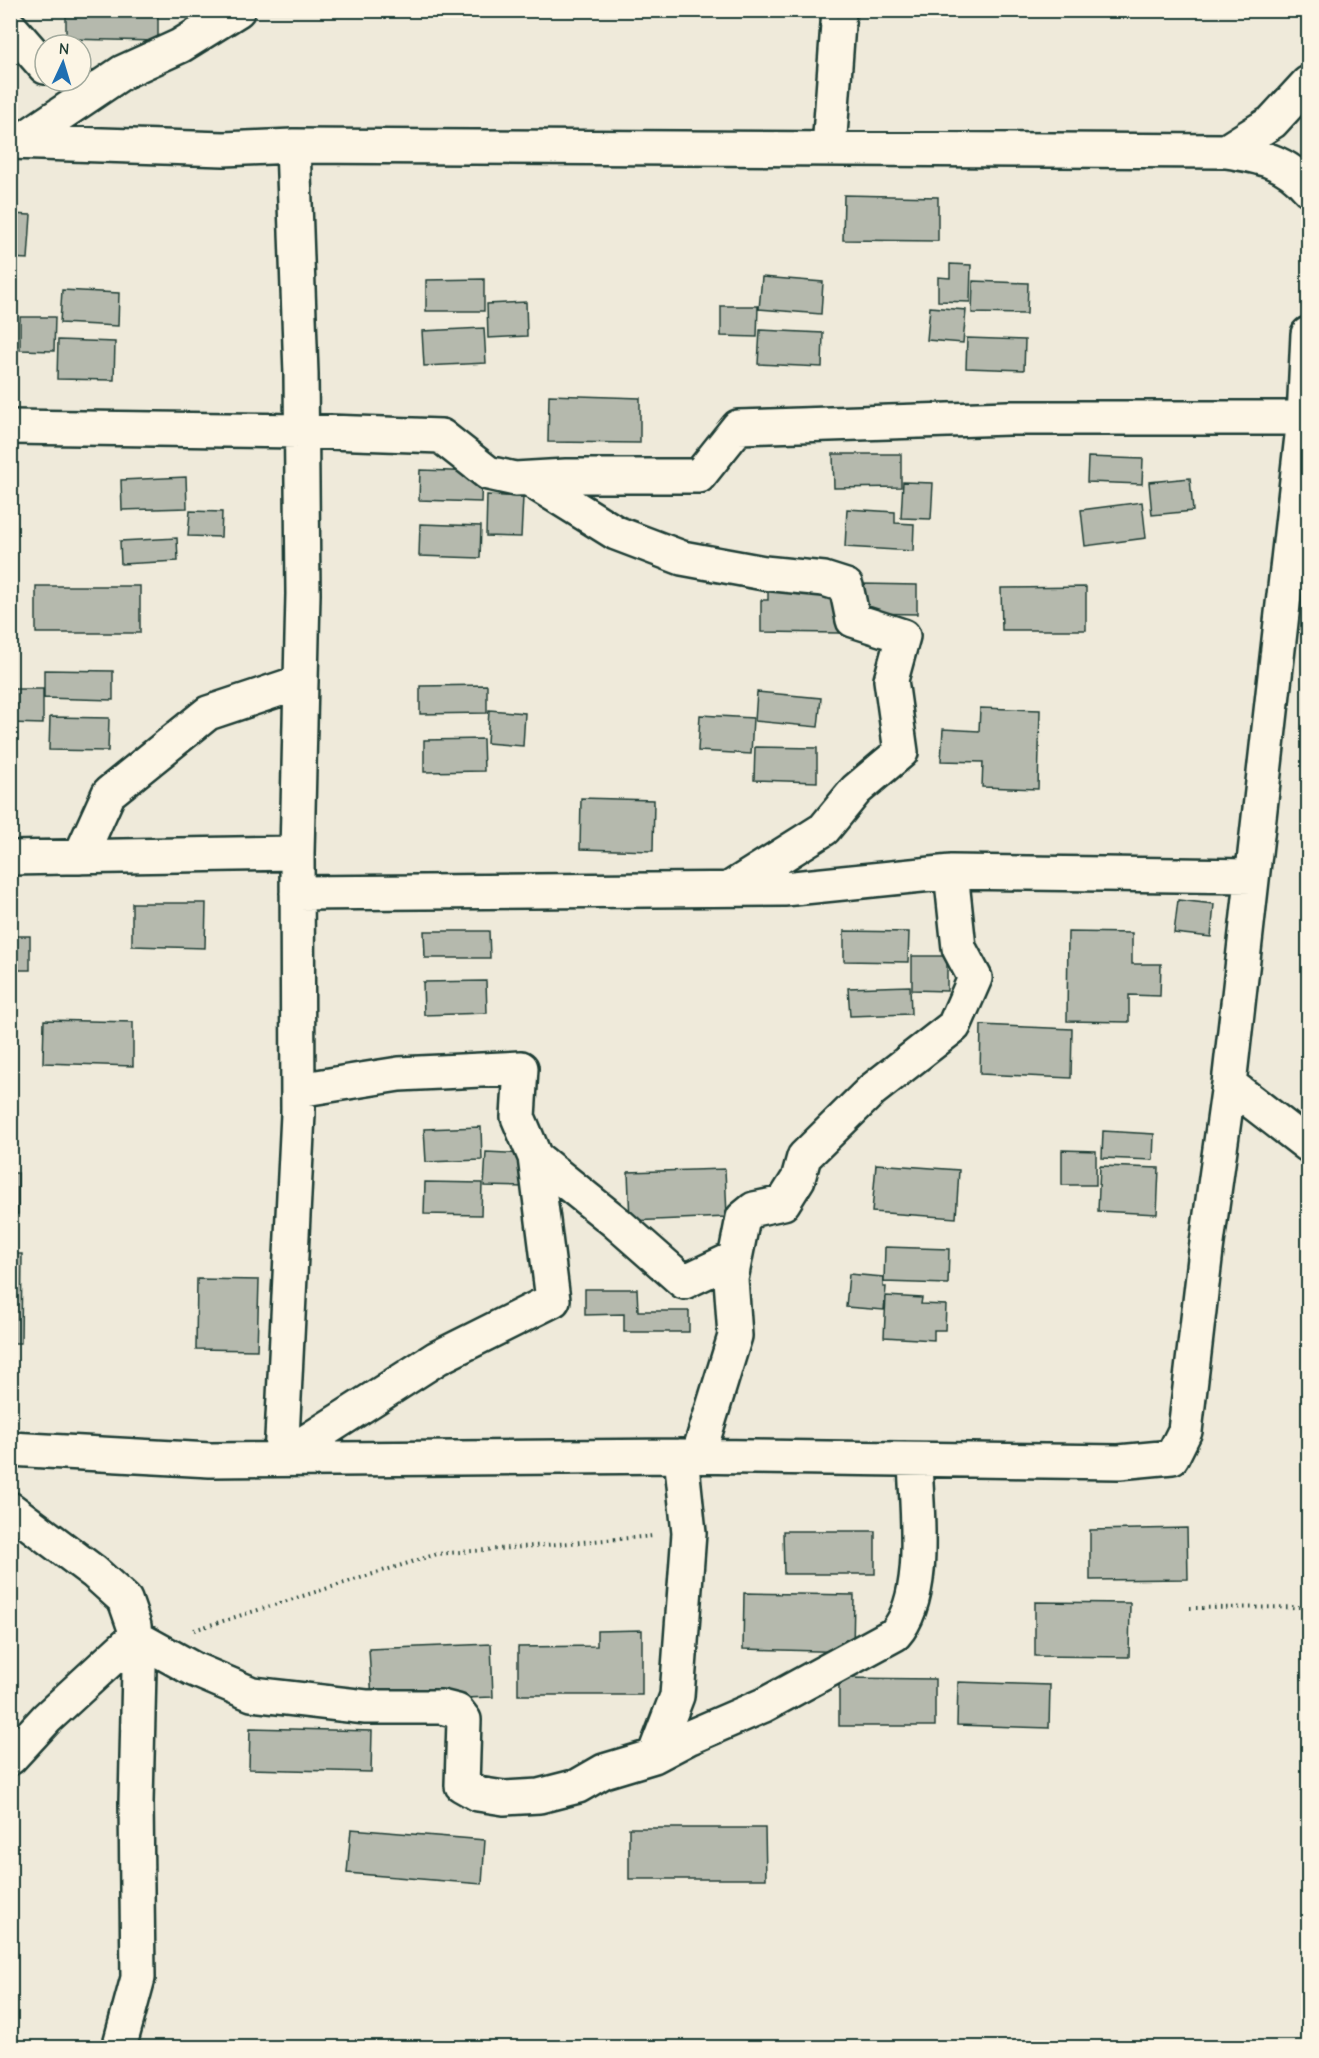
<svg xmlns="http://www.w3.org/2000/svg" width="1319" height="2058" font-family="'Comic Neue',sans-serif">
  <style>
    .building { fill: #b5b9ad; stroke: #1f3d34; stroke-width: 1.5 }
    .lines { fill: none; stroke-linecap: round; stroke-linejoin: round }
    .street-casing { stroke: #1f3d34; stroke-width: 38 }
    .path { stroke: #1f3d34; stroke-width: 4; stroke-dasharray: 1.5 4.5; stroke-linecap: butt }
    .street { stroke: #fcf5e5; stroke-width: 33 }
  </style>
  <rect width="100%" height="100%" fill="#efeada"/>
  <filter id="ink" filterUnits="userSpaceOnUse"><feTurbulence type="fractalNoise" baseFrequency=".0167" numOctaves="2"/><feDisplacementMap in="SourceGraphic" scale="12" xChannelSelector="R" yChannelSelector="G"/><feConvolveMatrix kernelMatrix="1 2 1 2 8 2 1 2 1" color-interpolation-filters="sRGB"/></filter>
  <g filter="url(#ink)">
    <path class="building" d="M 66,10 L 158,10 L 158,41 L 66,39 Z
      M 844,195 L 938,197 L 938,241 L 843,240 Z
      M 10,214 L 31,215 L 28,259 L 10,258 Z
      M 950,264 L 971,265 L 970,302 L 938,301 L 938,277 L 950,278 Z
      M 762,277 L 823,282 L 821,314 L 759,309 Z
      M 484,279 L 484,311 L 426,311 L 426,280 Z
      M 973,281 L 1028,283 L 1027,314 L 972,313 Z
      M 62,290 L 119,293 L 118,326 L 60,323 Z
      M 526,302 L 527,336 L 488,338 L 487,304 Z
      M 721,306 L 758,306 L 757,337 L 721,336 Z
      M 930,307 L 966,310 L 963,343 L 927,340 Z
      M 20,317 L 55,317 L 54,351 L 20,350 Z
      M 484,328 L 486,363 L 424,366 L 422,331 Z
      M 760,330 L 823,333 L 822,367 L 758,364 Z
      M 967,338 L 1025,340 L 1024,370 L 966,368 Z
      M 58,340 L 115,342 L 114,380 L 57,379 Z
      M 549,395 L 640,398 L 640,443 L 548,442 Z
      M 833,454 L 901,454 L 901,487 L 834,488 Z
      M 1088,457 L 1143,459 L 1142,484 L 1087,482 Z
      M 420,470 L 482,472 L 481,502 L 419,500 Z
      M 186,477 L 187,508 L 122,510 L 121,480 Z
      M 1190,478 L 1193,511 L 1152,515 L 1149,482 Z
      M 903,482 L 933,483 L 931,519 L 901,518 Z
      M 487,495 L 523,497 L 521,537 L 486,536 Z
      M 1142,502 L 1146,538 L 1085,546 L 1081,510 Z
      M 847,509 L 895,512 L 895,523 L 914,524 L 913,551 L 845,547 Z
      M 190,511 L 222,512 L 221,537 L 188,536 Z
      M 420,524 L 481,526 L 480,558 L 419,556 Z
      M 177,538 L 178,561 L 121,564 L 120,541 Z
      M 862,584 L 917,585 L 917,614 L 862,613 Z
      M 36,586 L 140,586 L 140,633 L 36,633 Z
      M 1086,587 L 1086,630 L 1002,630 L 1001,588 Z
      M 768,591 L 840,592 L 840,633 L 761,632 L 761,600 L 768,600 Z
      M 44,670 L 113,671 L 113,700 L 44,698 Z
      M 487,685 L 487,713 L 420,714 L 420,686 Z
      M 10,689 L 43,689 L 43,724 L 10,723 Z
      M 757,692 L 821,698 L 818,727 L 755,721 Z
      M 980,708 L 1040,710 L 1038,789 L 982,787 L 983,762 L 941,761 L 943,729 L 979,731 Z
      M 489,710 L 525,713 L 523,746 L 487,743 Z
      M 700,715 L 753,718 L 751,754 L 698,751 Z
      M 50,717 L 109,718 L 108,751 L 49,750 Z
      M 483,739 L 484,771 L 424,772 L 424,740 Z
      M 755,747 L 817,748 L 817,782 L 754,780 Z
      M 581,798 L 654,800 L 653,851 L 580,849 Z
      M 1178,900 L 1214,904 L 1211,937 L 1174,933 Z
      M 132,903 L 206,903 L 205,948 L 132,946 Z
      M 424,931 L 489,931 L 490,958 L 425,958 Z
      M 844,931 L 909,932 L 908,962 L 844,961 Z
      M 1068,932 L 1132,933 L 1132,964 L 1161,964 L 1160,996 L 1129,995 L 1129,1022 L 1067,1021 Z
      M 10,936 L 30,936 L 30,970 L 10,970 Z
      M 912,956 L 947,956 L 947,991 L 912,990 Z
      M 486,981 L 487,1013 L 424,1015 L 423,982 Z
      M 910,986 L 911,1014 L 850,1016 L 848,988 Z
      M 44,1020 L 133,1022 L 133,1066 L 43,1063 Z
      M 981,1025 L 1072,1029 L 1071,1078 L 980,1074 Z
      M 481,1127 L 482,1160 L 426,1162 L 424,1129 Z
      M 1103,1131 L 1154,1134 L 1153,1160 L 1102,1158 Z
      M 1062,1150 L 1096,1151 L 1096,1185 L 1062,1185 Z
      M 486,1152 L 527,1154 L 526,1187 L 484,1186 Z
      M 876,1164 L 959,1170 L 956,1218 L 872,1212 Z
      M 1100,1166 L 1159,1168 L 1157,1214 L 1098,1211 Z
      M 725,1169 L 727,1217 L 630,1221 L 628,1172 Z
      M 10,1173 L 18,1173 L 18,1214 L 10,1214 Z
      M 425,1182 L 482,1183 L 481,1215 L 424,1214 Z
      M 885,1247 L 949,1249 L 948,1284 L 884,1282 Z
      M 10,1254 L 22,1254 L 21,1343 L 10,1343 Z
      M 849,1274 L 883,1277 L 883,1287 L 886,1287 L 884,1310 L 846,1307 Z
      M 197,1279 L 259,1280 L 257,1350 L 196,1349 Z
      M 585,1289 L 637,1289 L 638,1311 L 689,1311 L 689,1332 L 624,1332 L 624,1314 L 585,1315 Z
      M 886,1296 L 922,1298 L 921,1304 L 946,1305 L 945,1330 L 934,1330 L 934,1340 L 884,1337 Z
      M 1187,1528 L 1188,1579 L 1090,1580 L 1090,1530 Z
      M 783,1531 L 875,1531 L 875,1574 L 784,1574 Z
      M 744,1593 L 854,1595 L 853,1652 L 743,1649 Z
      M 1035,1602 L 1130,1603 L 1129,1657 L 1035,1656 Z
      M 642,1630 L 642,1695 L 518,1695 L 518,1647 L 597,1646 L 597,1631 Z
      M 491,1644 L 493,1697 L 372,1701 L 369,1649 Z
      M 839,1678 L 935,1679 L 935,1726 L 839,1726 Z
      M 958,1682 L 1050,1685 L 1049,1728 L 957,1725 Z
      M 250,1728 L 372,1731 L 371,1772 L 249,1769 Z
      M 629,1828 L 765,1828 L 766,1879 L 629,1879 Z
      M 351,1829 L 485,1840 L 482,1884 L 347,1873 Z"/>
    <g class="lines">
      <defs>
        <path id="street" d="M 10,27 L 45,67
          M 10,142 L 224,149 L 293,146 L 1226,151 C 1259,156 1286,161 1308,188
          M 19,142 L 123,72 L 180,46 L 238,10
          M 829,149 L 839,10
          M 1226,151 L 1272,122 L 1308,83
          M 10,427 L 300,431 L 441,436 L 488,473 L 515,479 L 566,476 L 699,476 L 738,427 L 1008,418 L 1304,418
          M 529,479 L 616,533 L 682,558 L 764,573 L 824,579 L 846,586 L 853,620 L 903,636 L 891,680 L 901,752 L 856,790 L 824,829 L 729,889
          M 80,857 L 109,793 L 208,713 L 301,682
          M 10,858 L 297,853
          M 297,893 L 784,889 L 951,872 L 1252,876
          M 1229,1084 L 1308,1145
          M 535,1157 L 617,1223 L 684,1282 L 735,1258
          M 10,1449 L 210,1460 L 681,1456 L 1119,1462 L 1172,1457 L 1185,1431 L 1206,1250 L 1229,1084 L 1304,418 L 1308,334
          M 698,1456 L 735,1336 L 731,1279 L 743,1218 L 754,1209 L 783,1203 L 798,1179 L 804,1157 L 872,1090 L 954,1026 L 975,978 L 959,948 L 951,872
          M 281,1458 L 298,1114 L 297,853 L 303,594 L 301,374 L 293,146
          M 281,1458 L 437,1358 L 553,1300 L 535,1157 L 518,1117 L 521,1068 L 399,1074 L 298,1090
          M 10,1509 L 94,1572 L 125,1600 L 134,1626 L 139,1669 L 136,1802 L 138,1978 L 119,2048
          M 654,1756 L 677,1696 L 689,1533 L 681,1456
          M 10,1758 L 47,1718 L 135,1637 L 193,1669 L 252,1694 L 366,1707 L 441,1707 L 457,1711 L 464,1720 L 462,1785 L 478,1794 L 504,1798 L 539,1796 L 578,1786 L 604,1771 L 654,1756 L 690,1737 L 764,1705 L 895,1634 C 929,1595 916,1510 915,1460"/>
      </defs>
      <use href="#street" class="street-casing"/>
      <path class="path" d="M 1190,1608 L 1308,1607
        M 194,1630 L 437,1554 L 654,1536"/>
      <use href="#street" class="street"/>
    </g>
  </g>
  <rect width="1319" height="2058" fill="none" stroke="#fcf5e5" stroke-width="36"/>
  <rect x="18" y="18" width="1283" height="2022" fill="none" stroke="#1f3d34" stroke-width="2" filter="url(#ink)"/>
  <g transform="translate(63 63) rotate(4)"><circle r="28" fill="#fcf5e5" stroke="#a4ab9e" stroke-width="1.5"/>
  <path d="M0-4.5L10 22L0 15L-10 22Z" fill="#1f6fb2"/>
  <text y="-9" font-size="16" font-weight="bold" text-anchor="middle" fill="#1f3d34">N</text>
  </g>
</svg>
